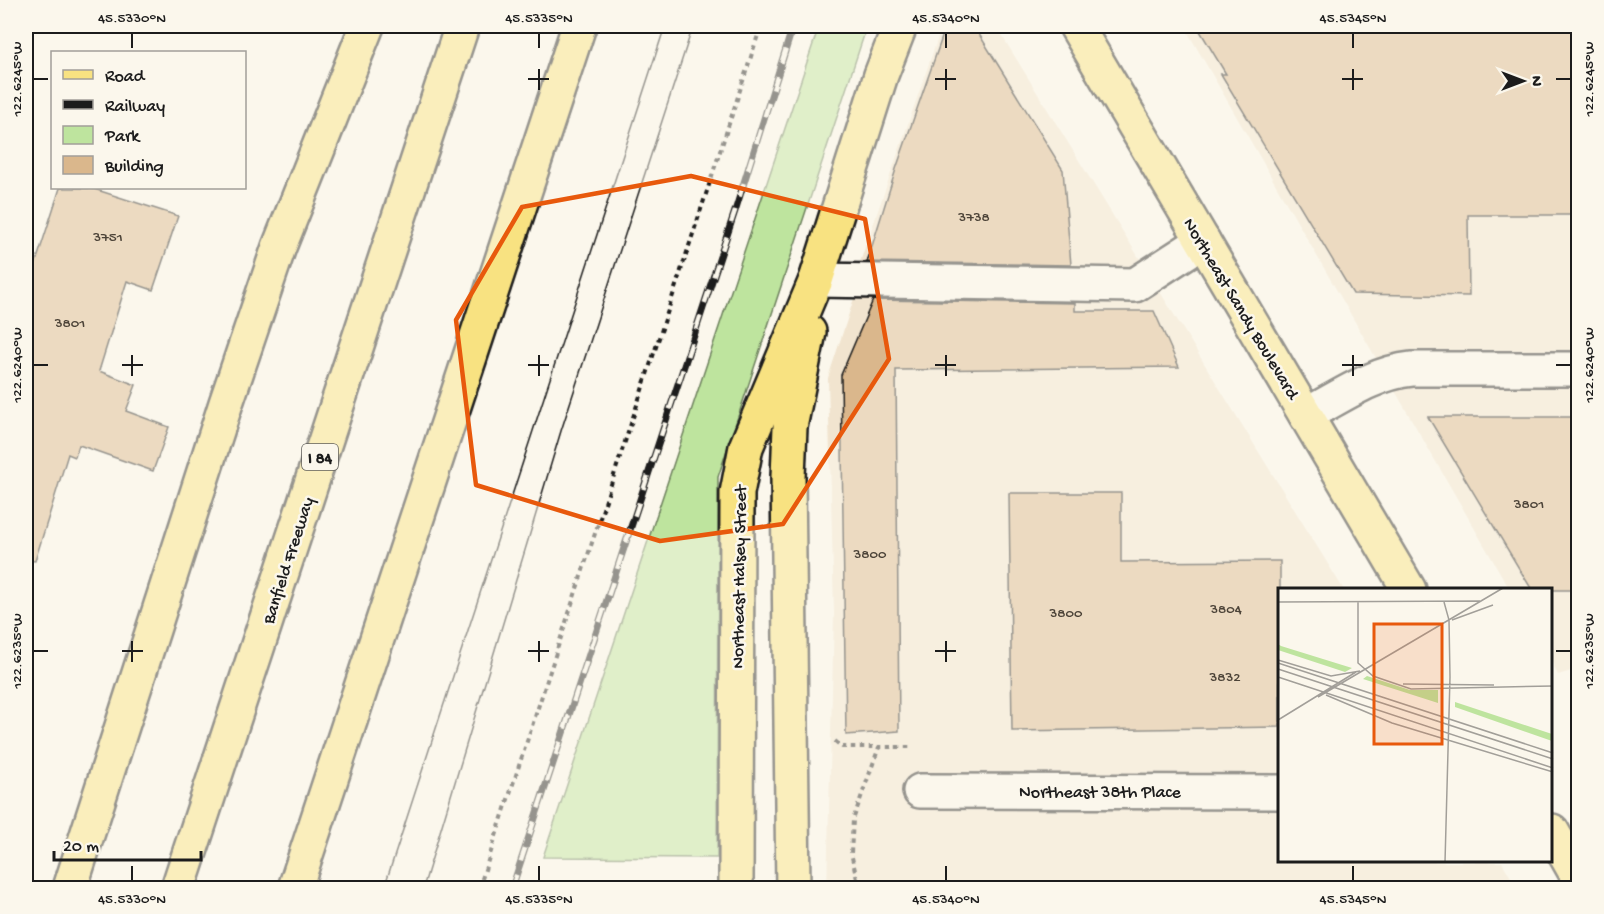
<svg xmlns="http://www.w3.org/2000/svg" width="1604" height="914" font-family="'Gochi Hand',sans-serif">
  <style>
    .built { fill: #f1e4cf }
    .green { fill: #bee49e; stroke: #6d805d; stroke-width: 1.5 }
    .building { fill: #dab78c; stroke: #1c1c1c; stroke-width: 1.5 }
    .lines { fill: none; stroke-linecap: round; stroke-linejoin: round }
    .minor-casing { stroke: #1c1c1c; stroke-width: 38 }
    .major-casing { stroke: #1c1c1c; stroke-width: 38 }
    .highway-casing { stroke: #1c1c1c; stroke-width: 38 }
    .path { stroke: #1c1c1c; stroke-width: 4; stroke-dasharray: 4.5 4.5; stroke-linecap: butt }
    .minor { stroke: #fbf7ec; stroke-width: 33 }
    .major { stroke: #f8e281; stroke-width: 33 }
    .highway { stroke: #f8e281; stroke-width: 33 }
    .tram { stroke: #1c1c1c; stroke-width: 1.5 }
    .rail-casing { stroke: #1c1c1c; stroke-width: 7 }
    .rail { stroke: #fbf7ec; stroke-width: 4.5; stroke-dasharray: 14; stroke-linecap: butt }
    .marked { fill: none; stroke: #e8590c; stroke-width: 4.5; stroke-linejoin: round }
    .ticks { fill: none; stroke: #1c1c1c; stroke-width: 2 }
    .labels { text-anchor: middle; stroke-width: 5; stroke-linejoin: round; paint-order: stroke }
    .number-label { font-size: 15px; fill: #4c4338 }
    .shield { fill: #fbf7ec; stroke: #5f5e5a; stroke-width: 1.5 }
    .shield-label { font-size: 16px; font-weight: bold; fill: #1c1c1c }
    .street-label { font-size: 18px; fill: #1c1c1c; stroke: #fbf7ec }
    .inset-road { fill: none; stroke: #a29f99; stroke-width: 1.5 }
    .view { fill: #e8590c; fill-opacity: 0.15; stroke: #e8590c; stroke-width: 3 }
    .inset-edge { fill: none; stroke: #1c1c1c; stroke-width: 3 }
    .neatline { fill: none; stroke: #1c1c1c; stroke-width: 2 }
    .ticks-label { font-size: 15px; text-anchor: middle; fill: #1c1c1c }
  </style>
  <rect width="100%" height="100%" fill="#fbf7ec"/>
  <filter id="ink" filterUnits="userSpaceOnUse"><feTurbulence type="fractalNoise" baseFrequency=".0167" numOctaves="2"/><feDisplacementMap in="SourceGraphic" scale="12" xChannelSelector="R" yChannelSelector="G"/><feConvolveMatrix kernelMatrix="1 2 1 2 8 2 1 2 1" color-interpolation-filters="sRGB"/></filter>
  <g filter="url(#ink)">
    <path class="built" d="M 942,26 L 996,26 L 1344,590 L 1280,590 L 1280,862 L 1502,862 L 1517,888 L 827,888 L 834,614 L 828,378 L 857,289 L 858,268 Z
      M 1184,26 L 1578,26 L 1578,669 L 1558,675 L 1552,663 L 1552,590 L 1510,590 Z"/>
    <path class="green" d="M 819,26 L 867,26 L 718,477 L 717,858 L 543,857 Z"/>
    <path class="building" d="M 946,26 L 974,26 L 1063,170 L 1071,265 L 867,262 L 896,169 Z
      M 1197,26 L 1578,26 L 1578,215 L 1468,215 L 1469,296 L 1353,294 L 1221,74 L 1226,74 Z
      M 60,188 L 91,188 L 178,216 L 153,290 L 127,281 L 99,371 L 136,385 L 126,411 L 169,427 L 153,471 L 79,445 L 75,457 L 68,454 L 35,561 L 26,560 L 26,293 Z
      M 873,300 L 1075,303 L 1075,311 L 1154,311 L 1179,367 L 896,370 L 899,731 L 846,735 L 841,375 Z
      M 1428,417 L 1578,417 L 1578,590 L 1532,590 Z
      M 1009,493 L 1121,493 L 1121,562 L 1280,561 L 1280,727 L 1012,731 Z"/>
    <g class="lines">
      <defs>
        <path id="minor" d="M 816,280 L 1135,285 L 1203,241
          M 1306,415 C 1340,397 1373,373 1412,369 L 1578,369
          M 920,791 L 1280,792"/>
        <path id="major" d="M 1076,26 L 1409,590
          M 1552,831 L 1578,877
          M 736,888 L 737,493 L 746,447 L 816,280 L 881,75 L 900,26
          M 793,888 L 788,477 L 790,427 L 809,332"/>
        <path id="highway" d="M 70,888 L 226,403 L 279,247 L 367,26
          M 178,888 L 462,26
          M 295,888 L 579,26"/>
      </defs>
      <use href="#minor" class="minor-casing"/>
      <use href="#major" class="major-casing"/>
      <use href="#highway" class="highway-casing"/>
      <path class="path" d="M 835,741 L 842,747 L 912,747
        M 479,888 L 761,26
        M 859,888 L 851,853 L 853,820 L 879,747"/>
      <use href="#minor" class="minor"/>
      <use href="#major" class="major"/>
      <use href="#highway" class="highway"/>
      <path class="tram" d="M 384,888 L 665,26
        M 423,888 L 561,431 L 693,26"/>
      <defs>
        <path id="rail" d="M 512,888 L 736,208 L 793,26"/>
      </defs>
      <use href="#rail" class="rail-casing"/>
      <use href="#rail" class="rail"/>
    </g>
  </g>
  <path d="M0 0H1604V914H0ZM 691,176 L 865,219 L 889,359 L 783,524 L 660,541 L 476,485 L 456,320 L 522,207 Z" fill="#fbf7ec" fill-opacity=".55" fill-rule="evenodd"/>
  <path class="marked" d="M 691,176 L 865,219 L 889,359 L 783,524 L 660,541 L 476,485 L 456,320 L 522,207 Z"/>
  <path class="ticks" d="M 132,33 L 132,48M 539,33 L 539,48M 946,33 L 946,48M 1353,33 L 1353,48M 539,69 L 539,90M 946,69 L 946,90M 1353,69 L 1353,90M 33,79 L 48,79M 528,79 L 549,79M 935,79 L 956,79M 1342,79 L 1363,79M 1556,79 L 1571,79M 132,355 L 132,376M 539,355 L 539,376M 946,355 L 946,376M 1353,355 L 1353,376M 33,365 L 48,365M 122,365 L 143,365M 528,365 L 549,365M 935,365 L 956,365M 1342,365 L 1363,365M 1556,365 L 1571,365M 132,641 L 132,662M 539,641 L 539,662M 946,641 L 946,662M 33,651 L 48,651M 122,651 L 143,651M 528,651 L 549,651M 935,651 L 956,651M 1556,651 L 1571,651M 132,866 L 132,881M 539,866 L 539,881M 946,866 L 946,881M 1353,866 L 1353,881"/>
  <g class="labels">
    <g class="number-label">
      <text x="974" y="221">3738</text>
      <text x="108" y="241">3751</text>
      <text x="70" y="327">3801</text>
      <text x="1529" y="508">3801</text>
      <text x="870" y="558">3800</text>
      <text x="1226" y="613">3804</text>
      <text x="1066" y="617">3800</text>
      <text x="1225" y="681">3832</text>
    </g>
    <rect class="shield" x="302" y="444" width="36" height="26" rx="4.5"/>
    <g class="shield-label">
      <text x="320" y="463">I 84</text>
    </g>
    <g class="street-label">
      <text transform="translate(1242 308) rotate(59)" y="6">Northeast Sandy Boulevard</text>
      <text transform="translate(287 560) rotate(-72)" y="6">Banfield Freeway</text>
      <text transform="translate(738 577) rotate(-89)" y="6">Northeast Halsey Street</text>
      <text x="1100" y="797">Northeast 38th Place</text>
    </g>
  </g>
  <g transform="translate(1278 588)">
    <rect width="274" height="274" fill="#fbf7ec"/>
    <path d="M 0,56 L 3,58 L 74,80 L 67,84 L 0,62 ZM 89,88 L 132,102 L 160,102 L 160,115 L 85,91 ZM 177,114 L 274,146 L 274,153 L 177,119 Z" fill="#bee49e"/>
    <path class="inset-road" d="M 0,14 L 202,13M 80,14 L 80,75 L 95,88 L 133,101 L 275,98M 166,14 L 171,32 L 172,89 L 167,274M 174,32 L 215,17M 0,72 L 53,88 L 82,83M 0,75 L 275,165M 0,81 L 275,171M 0,89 L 275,180M 125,96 L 216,97M 48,107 L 114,135 L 275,184M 40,109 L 225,0M 0,132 L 78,84"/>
    <path class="view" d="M 96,36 L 164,36 L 164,156 L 96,156 Z"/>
    <rect width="274" height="274" class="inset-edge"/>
  </g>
  <rect width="1604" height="914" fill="none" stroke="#fbf7ec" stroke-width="66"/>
  <rect x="51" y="51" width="195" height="138" fill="#fbf7ec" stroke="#a29f99" stroke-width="1.5"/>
  <rect x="63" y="70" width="30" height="9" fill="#f8e281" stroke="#a29f99" stroke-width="1.5"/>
  <text x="105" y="81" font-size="18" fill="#1c1c1c">Road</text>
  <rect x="63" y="100" width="30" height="9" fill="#1c1c1c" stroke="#a29f99" stroke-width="1.5"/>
  <text x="105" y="111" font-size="18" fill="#1c1c1c">Railway</text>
  <rect x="63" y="126" width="30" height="18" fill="#bee49e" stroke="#a29f99" stroke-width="1.5"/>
  <text x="105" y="141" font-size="18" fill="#1c1c1c">Park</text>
  <rect x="63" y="156" width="30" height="18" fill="#dab78c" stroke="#a29f99" stroke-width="1.5"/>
  <text x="105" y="171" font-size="18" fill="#1c1c1c">Building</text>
  <g transform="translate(1523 81) rotate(90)" stroke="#fbf7ec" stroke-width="4.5" paint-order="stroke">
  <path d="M0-4.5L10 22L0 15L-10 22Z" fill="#1c1c1c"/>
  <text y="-9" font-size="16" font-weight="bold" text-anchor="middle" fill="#1c1c1c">N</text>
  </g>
  <path d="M54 851v9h147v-9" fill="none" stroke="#1c1c1c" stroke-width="3"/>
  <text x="63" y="851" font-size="18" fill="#1c1c1c" stroke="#fbf7ec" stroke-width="4.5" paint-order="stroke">20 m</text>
  <rect x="33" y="33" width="1538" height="848" class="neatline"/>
  <g class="ticks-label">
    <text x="132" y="22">45.5330°N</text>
    <text x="539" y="22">45.5335°N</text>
    <text x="946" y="22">45.5340°N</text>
    <text x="1353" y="22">45.5345°N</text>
    <text transform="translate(1588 79) rotate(-90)" y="5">122.6245°W</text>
    <text transform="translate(16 79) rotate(-90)" y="5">122.6245°W</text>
    <text transform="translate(1588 365) rotate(-90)" y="5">122.6240°W</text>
    <text transform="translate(16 365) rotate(-90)" y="5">122.6240°W</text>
    <text transform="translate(1588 651) rotate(-90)" y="5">122.6235°W</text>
    <text transform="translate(16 651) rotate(-90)" y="5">122.6235°W</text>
    <text x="132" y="903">45.5330°N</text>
    <text x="539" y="903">45.5335°N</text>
    <text x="946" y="903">45.5340°N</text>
    <text x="1353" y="903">45.5345°N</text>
  </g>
</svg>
